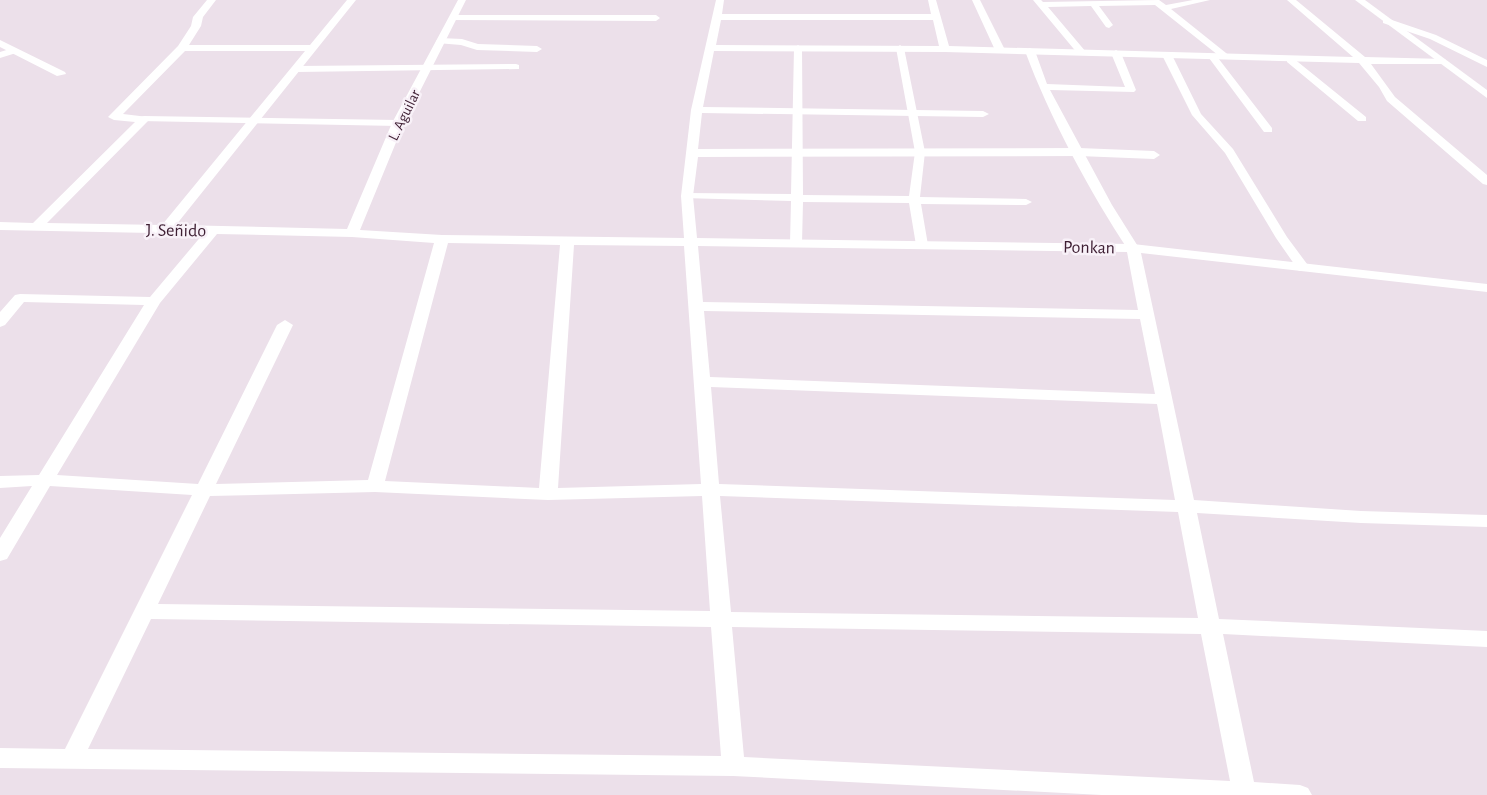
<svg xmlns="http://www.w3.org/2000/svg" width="1487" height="795" font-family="'Alegreya Sans',sans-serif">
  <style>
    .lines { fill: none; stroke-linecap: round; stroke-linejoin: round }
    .service { fill: #fff; fill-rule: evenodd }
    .minor { fill: #fff; fill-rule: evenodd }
    .tertiary { fill: #fff; fill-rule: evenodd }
    .labels { text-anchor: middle; stroke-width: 5; stroke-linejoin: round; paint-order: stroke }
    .far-street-label { font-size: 15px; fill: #3e1f33; stroke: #f8f1f8 }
    .street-label { font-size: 18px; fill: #3e1f33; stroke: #f8f1f8 }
  </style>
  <rect width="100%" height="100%" fill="#ece0ea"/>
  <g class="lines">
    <path class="service" d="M 972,0 L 980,0 L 1005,50 L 1003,52 L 995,50 Z
      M 1033,0 L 1041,0 L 1043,2 L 1159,0 L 1166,5 L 1193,0 L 1210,0 L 1171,9 L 1231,57 L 1223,59 L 1155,5 L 1099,6 L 1113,25 L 1109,28 L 1106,27 L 1091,6 L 1048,7 L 1086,52 L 1078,54 Z
      M 453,15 L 656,15 L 660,18 L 656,21 L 450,20 L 450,16 Z
      M 440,38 L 462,39 L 478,44 L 537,46 L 542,49 L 537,52 L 477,50 L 461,45 L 437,43 L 436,41 Z
      M 798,45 L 802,48 L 803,195 L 909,196 L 915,152 L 896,48 L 900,45 L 904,48 L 925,152 L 920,197 L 1026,199 L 1032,202 L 1026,205 L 921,204 L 928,245 L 922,249 L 916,245 L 909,203 L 803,202 L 802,243 L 796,247 L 790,243 L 791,201 L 683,198 L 681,196 L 687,193 L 791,194 L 794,48 Z
      M 13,48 L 18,51 L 16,53 L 0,58 L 0,52 Z
      M 1030,48 L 1035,51 L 1047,84 L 1125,87 L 1111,53 L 1116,50 L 1121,53 L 1136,90 L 1134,92 L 1050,90 L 1112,205 L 1139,248 L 1137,251 L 1129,251 C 1090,193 1049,116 1025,51 Z
      M 1164,53 L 1172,55 L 1201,114 L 1233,149 L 1287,237 L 1310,268 L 1309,271 L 1299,271 L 1276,238 L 1225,153 L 1192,115 L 1162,55 Z
      M 1209,54 L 1215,54 L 1272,128 L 1272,132 L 1264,132 L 1209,58 Z
      M 1287,58 L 1293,58 L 1366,117 L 1366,121 L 1358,121 L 1287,62 Z
      M 516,64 L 519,65 L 519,69 L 297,72 L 292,69 L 297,66 Z
      M 144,116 L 398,120 L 403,123 L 398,126 L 140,121 L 140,117 Z"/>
    <path class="minor" d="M 207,0 L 216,0 L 203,17 L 201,26 L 189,45 L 310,45 L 347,0 L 356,0 L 176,225 L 347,229 L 392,123 L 458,0 L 466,0 L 404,123 L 360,230 L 442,235 L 684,238 L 681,196 L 691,110 L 716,0 L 724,0 L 722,14 L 931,14 L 928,0 L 936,0 L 949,46 L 1353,57 L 1287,0 L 1296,0 L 1365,57 L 1445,59 L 1446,61 L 1441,64 L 1371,64 L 1395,97 L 1487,175 L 1487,185 L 1483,184 L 1387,101 L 1379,87 L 1359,63 L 945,52 L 714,51 L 703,107 L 983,111 L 989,114 L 983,117 L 702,113 L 698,149 L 1079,148 L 1154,151 L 1160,155 L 1154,159 L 1079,156 L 698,157 L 693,196 L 697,238 L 1133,244 L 1487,284 L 1487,292 L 1141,253 L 1194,500 L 1361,511 L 1487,515 L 1487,527 L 1361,523 L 1197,513 L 1219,619 L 1487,631 L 1487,647 L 1223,634 L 1254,782 L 1300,785 L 1308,788 L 1312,795 L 1102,795 L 733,776 L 0,768 L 0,748 L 65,749 L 192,495 L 50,486 L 7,559 L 0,561 L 0,538 L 32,486 L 0,488 L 0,476 L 39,475 L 144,305 L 24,302 L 5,325 L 0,327 L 0,312 L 15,295 L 20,294 L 150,297 L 203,234 L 0,230 L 0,222 L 33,223 L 135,122 L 114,120 L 108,117 L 178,46 L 191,26 L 193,17 ZM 721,20 L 933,20 L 939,46 L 716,45 ZM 185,51 L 305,51 L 162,225 L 47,223 L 148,121 L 148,117 L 123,114 ZM 217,234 L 352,237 L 434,243 L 368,480 L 216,484 L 293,325 L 285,320 L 277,325 L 198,484 L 57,475 L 160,303 ZM 448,243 L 560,245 L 539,488 L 385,481 ZM 574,245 L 684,246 L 701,484 L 558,488 ZM 698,246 L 1127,252 L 1138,310 L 703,302 ZM 704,311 L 1140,319 L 1155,394 L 710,377 ZM 711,387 L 1157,404 L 1175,500 L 719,484 ZM 375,492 L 548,500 L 702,496 L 710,611 L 158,604 L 210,496 ZM 720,496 L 1178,512 L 1198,618 L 731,612 ZM 151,619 L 711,627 L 721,756 L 88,749 ZM 732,627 L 1201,634 L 1230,781 L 744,757 Z
      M 1383,19 L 1389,19 L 1436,35 L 1487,60 L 1487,67 L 1430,39 L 1383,23 Z
      M 0,40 L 65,72 L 66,74 L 57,76 L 0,47 Z"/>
    <path class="tertiary" d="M 1355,0 L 1365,0 L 1487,90 L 1487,98 Z"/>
  </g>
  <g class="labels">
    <g class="far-street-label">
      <text transform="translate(404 115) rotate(-64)" y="5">L. Aguilar</text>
    </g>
    <g class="street-label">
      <text transform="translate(176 230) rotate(1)" y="6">J. Señido</text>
      <text transform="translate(1089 247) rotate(1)" y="6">Ponkan</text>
    </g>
  </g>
</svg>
